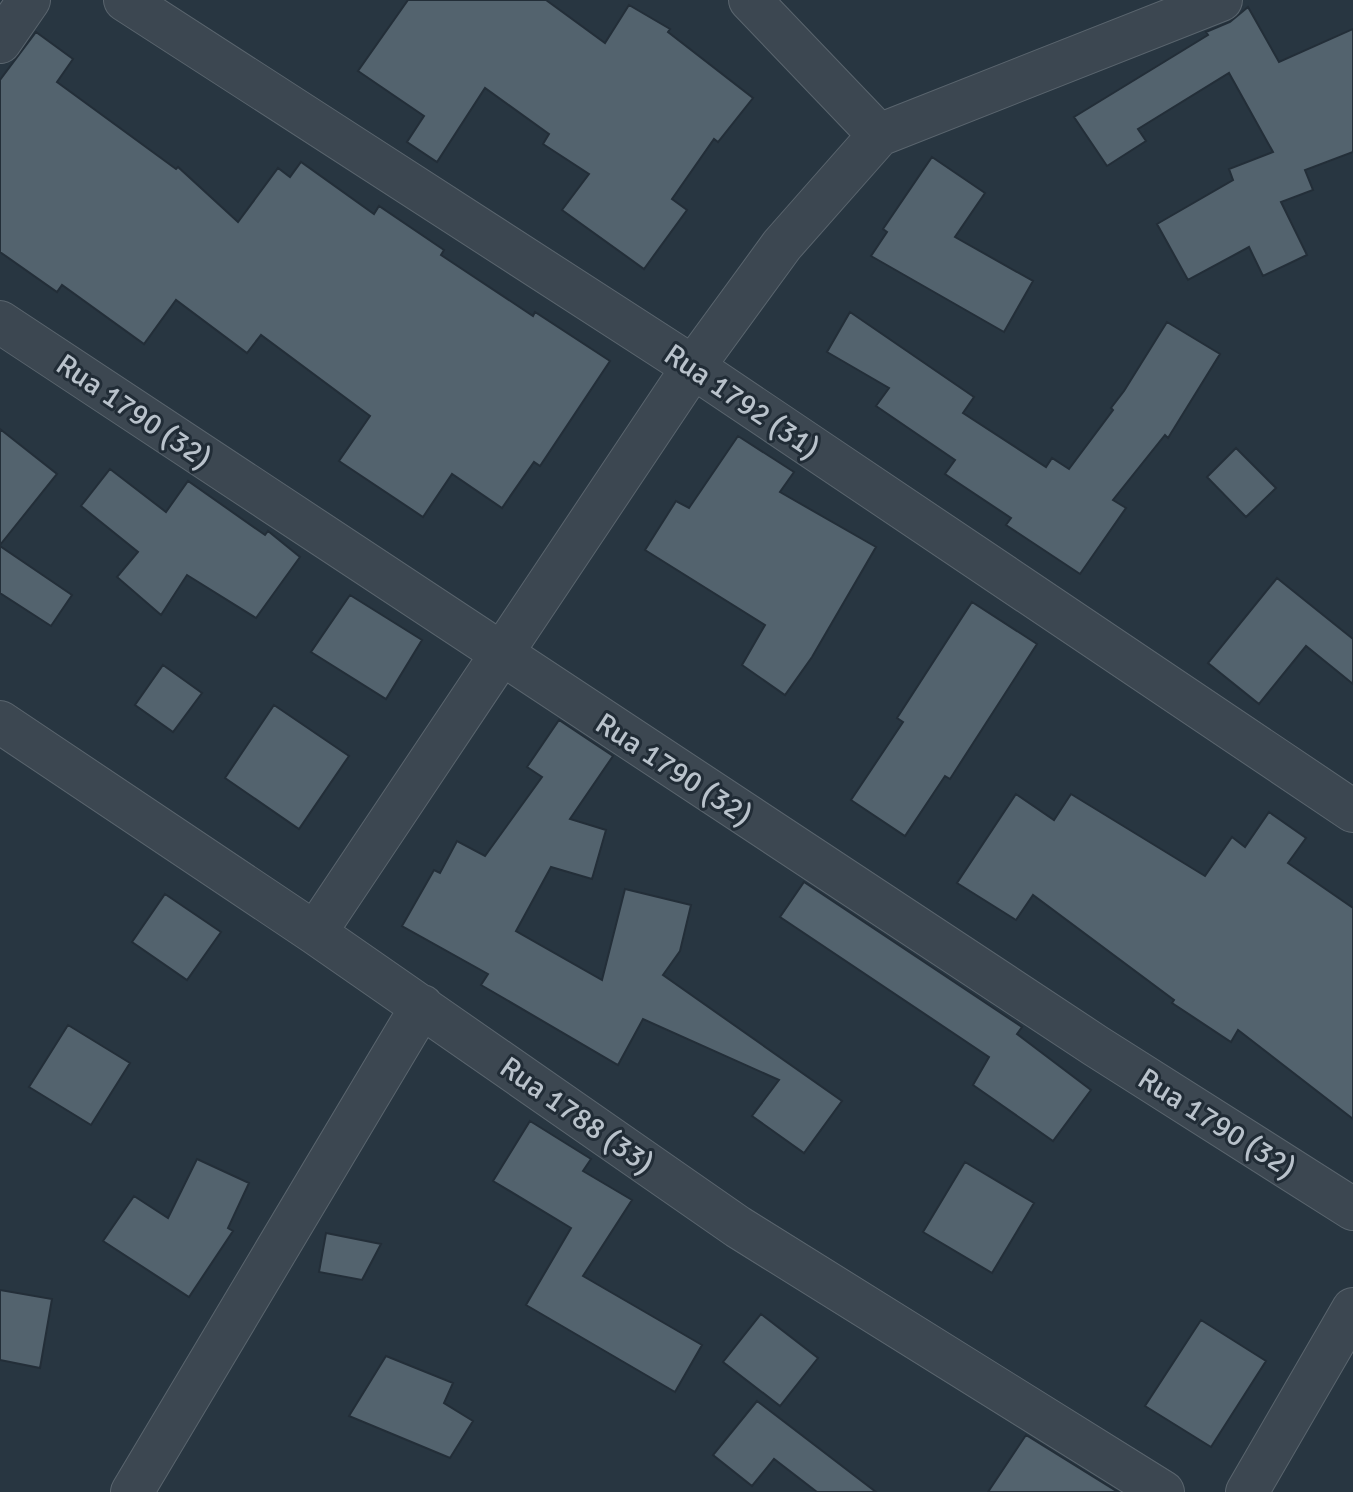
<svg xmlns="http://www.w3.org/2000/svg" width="1353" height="1492" font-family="Signika,sans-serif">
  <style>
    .building { fill: #53636e; stroke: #232e38; stroke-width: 2 }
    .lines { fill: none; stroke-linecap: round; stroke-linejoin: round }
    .minor-casing { stroke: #5a656e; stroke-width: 44 }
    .minor { stroke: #3c4751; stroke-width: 42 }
    .labels { text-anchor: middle; stroke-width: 6; stroke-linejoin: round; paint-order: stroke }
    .street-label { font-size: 30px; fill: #b9c2cb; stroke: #212c36 }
  </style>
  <rect width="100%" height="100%" fill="#283641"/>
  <path class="building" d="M 408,0 L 546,0 L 605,43 L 629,5 L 670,29 L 668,32 L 753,98 L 718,142 L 714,139 L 672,199 L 687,210 L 644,269 L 562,210 L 589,174 L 543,144 L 549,134 L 485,88 L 437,162 L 407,142 L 424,116 L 358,71 Z
    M 1248,7 L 1279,62 L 1353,29 L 1353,152 L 1305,170 L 1313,190 L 1281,202 L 1307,255 L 1263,276 L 1249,247 L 1188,280 L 1157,224 L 1233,180 L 1229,169 L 1273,152 L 1229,73 L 1138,129 L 1146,141 L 1107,166 L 1074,117 L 1208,35 L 1206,32 L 1230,22 Z
    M 36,32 L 73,59 L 57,82 L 176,169 L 178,167 L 238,222 L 278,168 L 290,177 L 301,162 L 374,214 L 379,206 L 444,250 L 441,255 L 533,316 L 535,312 L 610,361 L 540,466 L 534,462 L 502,508 L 452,474 L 423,517 L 339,461 L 370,416 L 261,335 L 247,353 L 176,300 L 144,344 L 62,285 L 57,292 L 0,252 L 0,80 Z
    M 932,157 L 985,193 L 955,237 L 1033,281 L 1004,332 L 871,256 L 887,232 L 883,229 Z
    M 850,312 L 974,397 L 963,413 L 1046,467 L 1052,458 L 1069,469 L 1113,410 L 1111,408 L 1124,391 L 1167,322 L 1220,354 L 1168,438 L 1165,435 L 1113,500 L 1126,508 L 1080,574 L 1006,525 L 1011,518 L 945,474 L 955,460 L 876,406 L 889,388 L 827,352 Z
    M 0,429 L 57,474 L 0,545 Z
    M 738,436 L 794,472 L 780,492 L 876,547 L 812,657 L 785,695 L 742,665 L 765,625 L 645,550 L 676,501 L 689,508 Z
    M 1236,448 L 1276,488 L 1246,517 L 1207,477 Z
    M 110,469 L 166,512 L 188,481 L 265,535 L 268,531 L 300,557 L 256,618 L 187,575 L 161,615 L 117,577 L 138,552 L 81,506 Z
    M 0,546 L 72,595 L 51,626 L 0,593 Z
    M 1277,578 L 1353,639 L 1353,684 L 1306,646 L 1259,704 L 1208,663 Z
    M 350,595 L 422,640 L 386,699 L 311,652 Z
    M 972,602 L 1037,644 L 950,779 L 945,776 L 905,836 L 851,800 L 903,722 L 897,718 Z
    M 163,665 L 202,693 L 173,732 L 135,705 Z
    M 274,705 L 349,756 L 299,829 L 225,778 Z
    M 559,720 L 613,756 L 570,819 L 606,830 L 592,879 L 551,867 L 516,931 L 602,980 L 625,889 L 691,905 L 680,951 L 663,975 L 842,1101 L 804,1153 L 752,1116 L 779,1080 L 643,1019 L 618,1065 L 481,985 L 488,974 L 402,926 L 434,870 L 440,873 L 457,841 L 485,856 L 542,777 L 527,767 Z
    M 1016,794 L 1054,820 L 1071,794 L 1205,876 L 1232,837 L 1245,847 L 1269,812 L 1306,838 L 1288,863 L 1353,908 L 1353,1119 L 1238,1030 L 1231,1042 L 1172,1003 L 1174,1000 L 1033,895 L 1016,920 L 957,883 Z
    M 804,882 L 1022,1027 L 1017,1034 L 1091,1090 L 1053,1141 L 973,1085 L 989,1057 L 780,917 Z
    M 165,894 L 221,932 L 187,980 L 132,942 Z
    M 68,1025 L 130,1063 L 91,1125 L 29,1087 Z
    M 530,1121 L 591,1159 L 583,1171 L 632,1200 L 583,1276 L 702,1345 L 675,1392 L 526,1305 L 571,1228 L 493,1181 Z
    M 197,1159 L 249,1183 L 228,1228 L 233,1231 L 189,1297 L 103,1241 L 134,1196 L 168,1218 Z
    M 965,1162 L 1034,1203 L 992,1273 L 923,1232 Z
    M 326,1233 L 381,1244 L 362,1280 L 319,1272 Z
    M 0,1290 L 52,1299 L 40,1368 L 0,1360 Z
    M 761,1314 L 818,1358 L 780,1406 L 723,1362 Z
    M 1201,1320 L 1266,1361 L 1211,1447 L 1145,1406 Z
    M 386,1356 L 453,1383 L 444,1403 L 473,1421 L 450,1458 L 349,1416 Z
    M 757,1401 L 876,1492 L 817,1492 L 774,1459 L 752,1486 L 713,1455 Z
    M 1026,1435 L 1118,1492 L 988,1492 Z"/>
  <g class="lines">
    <defs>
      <path id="minor" d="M 125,0 L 693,367 L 1353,811
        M 750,0 L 879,135
        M 0,42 L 29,0
        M 0,322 L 1096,1046 L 1353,1209
        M 0,722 L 315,933 L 738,1227 L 1163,1492
        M 315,933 L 693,367 L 782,245 L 879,135 L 1221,0
        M 132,1492 L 422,1006
        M 1247,1492 L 1353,1309"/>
    </defs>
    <use href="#minor" class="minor-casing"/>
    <use href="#minor" class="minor"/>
  </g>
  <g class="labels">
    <g class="street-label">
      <text transform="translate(742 401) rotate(34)" y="10">Rua 1792 (31)</text>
      <text transform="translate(134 411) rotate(34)" y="10">Rua 1790 (32)</text>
      <text transform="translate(674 769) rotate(33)" y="10">Rua 1790 (32)</text>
      <text transform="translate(577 1115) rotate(35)" y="10">Rua 1788 (33)</text>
      <text transform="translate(1217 1123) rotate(32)" y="10">Rua 1790 (32)</text>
    </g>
  </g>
</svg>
